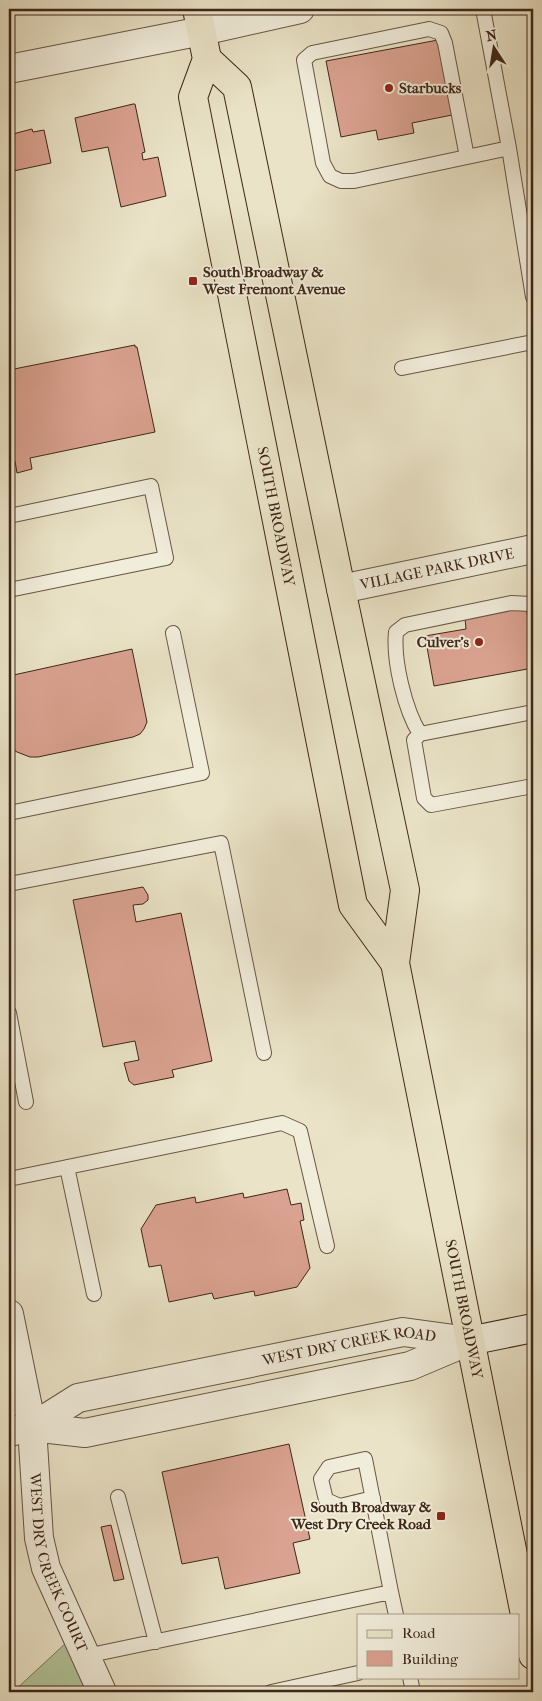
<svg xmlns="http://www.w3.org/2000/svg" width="542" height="1701" font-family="'IM FELL French Canon',serif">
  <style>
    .green { fill: #b1c599; stroke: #787658 }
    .building { fill: #daa290; stroke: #3e2718 }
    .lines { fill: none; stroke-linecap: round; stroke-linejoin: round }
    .lane-casing { stroke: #695644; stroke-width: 16 }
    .street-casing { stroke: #695644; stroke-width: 30 }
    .secondary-casing { stroke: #3e2718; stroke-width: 30 }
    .primary-casing { stroke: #3e2718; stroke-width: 30 }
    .lane { stroke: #f1eddb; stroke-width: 14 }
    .street { stroke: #f1eddb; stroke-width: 28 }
    .secondary { stroke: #f1eddb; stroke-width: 28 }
    .primary { stroke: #eae3c7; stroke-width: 28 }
    .poi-dot { fill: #8f2418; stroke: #f1eddb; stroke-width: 2 }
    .labels { text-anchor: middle; stroke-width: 4; stroke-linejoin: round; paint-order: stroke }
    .poi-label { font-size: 15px; font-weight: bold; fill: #3e2718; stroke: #f1eddb; text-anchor: start }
    .street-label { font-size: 15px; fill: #3e2718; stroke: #f1eddb }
  </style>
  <rect width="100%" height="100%" fill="#eae3c7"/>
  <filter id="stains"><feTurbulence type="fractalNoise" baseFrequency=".004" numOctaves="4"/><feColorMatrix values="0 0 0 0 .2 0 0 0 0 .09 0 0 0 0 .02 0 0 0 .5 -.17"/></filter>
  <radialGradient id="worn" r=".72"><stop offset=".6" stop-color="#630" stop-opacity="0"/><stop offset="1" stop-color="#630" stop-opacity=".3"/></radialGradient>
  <path class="green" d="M 67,1642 L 90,1692 L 13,1692 Z"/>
  <path class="building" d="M 438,40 L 452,115 L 412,123 L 414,133 L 378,140 L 376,130 L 341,137 L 326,61 Z
    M 133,104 L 135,104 L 145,152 L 142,153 L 143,160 L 158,157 L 166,196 L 121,207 L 108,147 L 82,152 L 75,118 Z
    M 32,129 L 33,132 L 44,130 L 51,163 L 9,172 L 9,135 Z
    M 135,345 L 135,347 L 137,347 L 155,432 L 30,458 L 32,469 L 17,473 L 15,461 L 9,462 L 9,370 Z
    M 526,607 L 533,648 L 533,668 L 434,686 L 425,636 L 466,629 L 465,618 Z
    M 132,649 L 147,722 L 144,729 L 140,734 L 133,737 L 38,757 L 30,757 L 17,752 L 11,748 L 9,745 L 9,676 Z
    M 143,887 L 148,895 L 148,900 L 143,904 L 133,905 L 136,922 L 181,913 L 212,1061 L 172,1070 L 174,1077 L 134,1085 L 129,1081 L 124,1063 L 139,1060 L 135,1041 L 103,1047 L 73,900 Z
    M 287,1189 L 291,1205 L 301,1203 L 304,1220 L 300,1221 L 310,1268 L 297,1287 L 255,1296 L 254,1291 L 214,1299 L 212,1293 L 169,1302 L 161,1265 L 149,1267 L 141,1229 L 156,1205 L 195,1197 L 196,1203 L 243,1193 L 244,1198 Z
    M 289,1444 L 310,1539 L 293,1543 L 300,1573 L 225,1589 L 218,1557 L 182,1564 L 162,1472 Z
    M 111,1525 L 124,1579 L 114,1581 L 101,1527 Z"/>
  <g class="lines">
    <defs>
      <path id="lane" d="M 483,9 L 509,148 L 533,297
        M 467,157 L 445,43 L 441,33 L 429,29 L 312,53 L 304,60 L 323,163 L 330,176 L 341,181 L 354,181 L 509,148
        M 402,368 L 533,342
        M 9,516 L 151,486 L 166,558 L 9,590
        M 533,712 L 420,734 L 414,740 L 424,798 L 431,805 L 533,786
        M 420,734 C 405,710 393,661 396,632 L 405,625 L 511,603 L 531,604 L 533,606
        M 9,813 L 202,773 L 173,633
        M 9,884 L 221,843 L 264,1053
        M 9,1013 L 26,1102
        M 67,1167 L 94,1294
        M 9,1179 L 282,1123 L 300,1131 L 327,1246
        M 118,1497 L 156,1642
        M 391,1592 L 396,1615
        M 86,1656 L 391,1592 L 365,1459 L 329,1467 L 321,1479 L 326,1500 L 340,1506 L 373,1498
        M 410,1677 L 413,1692
        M 271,1692 L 358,1673"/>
      <g id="street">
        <path d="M 9,69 L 202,31 L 300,9"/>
        <path id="s1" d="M 341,589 L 533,549"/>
        <path id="s2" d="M 9,1314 L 32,1427 L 39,1538 L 46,1568 L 102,1692"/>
        <path id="s3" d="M 32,1427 L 78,1398 L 403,1332 L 469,1341"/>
        <path d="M 9,1432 L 32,1427 L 85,1433 L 410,1366 L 469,1341"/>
      </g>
      <path id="secondary" d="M 469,1341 L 533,1328"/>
      <g id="primary">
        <path id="s4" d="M 197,9 L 207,59 L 193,97 L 353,905 L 395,963"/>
        <path id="s5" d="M 207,59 L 237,87 L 341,589 L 405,890 L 395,963 L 533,1655"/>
      </g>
    </defs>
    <use href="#lane" class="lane-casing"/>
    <use href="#street" class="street-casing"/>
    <use href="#secondary" class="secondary-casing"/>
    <use href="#primary" class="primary-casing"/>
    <use href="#lane" class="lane"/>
    <use href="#street" class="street"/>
    <use href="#secondary" class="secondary"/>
    <use href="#primary" class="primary"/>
  </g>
  <g class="poi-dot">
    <circle cx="389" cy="88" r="5"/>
    <rect x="188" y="276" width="10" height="10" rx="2.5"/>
    <circle cx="479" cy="642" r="5"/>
    <rect x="436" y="1511" width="10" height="10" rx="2.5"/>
  </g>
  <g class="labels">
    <g class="poi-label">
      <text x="399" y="93">Starbucks</text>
      <text x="203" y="277">South Broadway &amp;<tspan x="203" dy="17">West Fremont Avenue</tspan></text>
      <text x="469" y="647" text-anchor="end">Culver's</text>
      <text x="431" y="1512" text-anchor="end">South Broadway &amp;<tspan x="431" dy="17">West Dry Creek Road</tspan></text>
    </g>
    <g class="street-label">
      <text dy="5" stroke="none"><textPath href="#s4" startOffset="519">SOUTH BROADWAY</textPath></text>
      <text dy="5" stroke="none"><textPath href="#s1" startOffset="98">VILLAGE PARK DRIVE</textPath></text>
      <text dy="5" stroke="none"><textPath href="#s5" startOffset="1288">SOUTH BROADWAY</textPath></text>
      <text dy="5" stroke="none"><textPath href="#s3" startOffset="331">WEST DRY CREEK ROAD</textPath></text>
      <text dy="5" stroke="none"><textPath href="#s2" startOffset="255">WEST DRY CREEK COURT</textPath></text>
    </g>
  </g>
  <rect width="542" height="1701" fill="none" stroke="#eae3c7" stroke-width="30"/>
  <rect x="10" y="10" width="522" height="1681" fill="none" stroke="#3e2718" stroke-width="2.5"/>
  <rect x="15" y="15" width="512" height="1671" fill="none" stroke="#3e2718"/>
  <rect x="357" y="1614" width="162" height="65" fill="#f1eddb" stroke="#a99e8d"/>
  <rect x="367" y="1630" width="25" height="8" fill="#eae3c7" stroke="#a99e8d"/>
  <text x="402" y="1638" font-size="15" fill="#3e2718">Road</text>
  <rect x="367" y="1651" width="25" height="15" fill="#daa290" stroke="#a99e8d"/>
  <text x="402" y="1664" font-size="15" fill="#3e2718">Building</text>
  <g transform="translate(494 48) rotate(348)" stroke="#f1eddb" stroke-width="4" paint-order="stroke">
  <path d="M0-4L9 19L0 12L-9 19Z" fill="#3e2718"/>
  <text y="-8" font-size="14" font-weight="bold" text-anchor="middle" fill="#3e2718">N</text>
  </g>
  <rect width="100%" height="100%" filter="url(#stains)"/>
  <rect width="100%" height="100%" fill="url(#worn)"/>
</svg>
